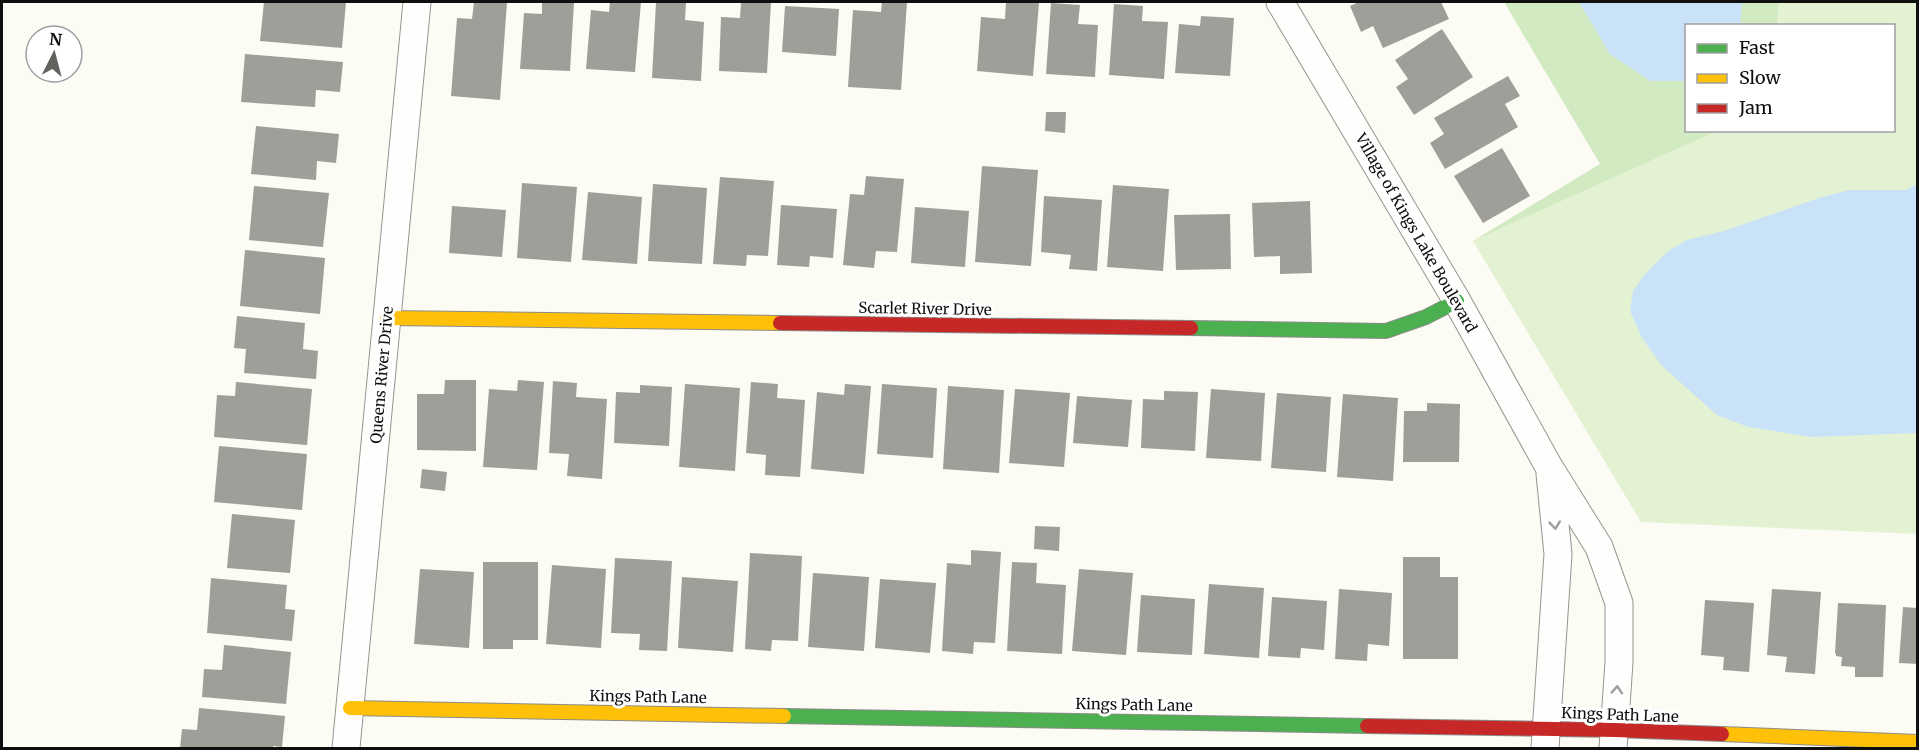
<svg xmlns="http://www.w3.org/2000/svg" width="1919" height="750" font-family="Merriweather,serif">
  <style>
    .green { fill: #e3f2d3 }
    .forest { fill: #d2eac1 }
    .water { fill: #c9e2f7 }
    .building { fill: #a09e99 }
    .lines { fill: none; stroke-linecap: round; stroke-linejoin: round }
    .street-casing { stroke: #969592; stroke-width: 29 }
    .fast-casing { stroke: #8c8c89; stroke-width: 16 }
    .slow-casing { stroke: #8c8c89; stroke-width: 16 }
    .jam-casing { stroke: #8c8c89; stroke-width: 16 }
    .street { stroke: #fffefd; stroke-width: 27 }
    .fast { stroke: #4caf50; stroke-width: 14 }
    .slow { stroke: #ffc107; stroke-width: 14 }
    .jam { stroke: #c62828; stroke-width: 14 }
    .oneway { stroke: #9f9e9e }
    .labels { text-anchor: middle; stroke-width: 6; stroke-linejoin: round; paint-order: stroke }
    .street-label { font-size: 15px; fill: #0f0f0f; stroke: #fff }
  </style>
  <rect width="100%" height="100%" fill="#fcfbf4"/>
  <path class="green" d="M 1779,2 L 1917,2 L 1917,534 L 1641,522 L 1473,241 L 1717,131 L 1894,130 L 1894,26 L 1777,25 Z"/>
  <path class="forest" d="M 1504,2 L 1779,2 L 1777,25 L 1686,26 L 1686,130 L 1717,131 L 1473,241 L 1600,164 Z"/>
  <path class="water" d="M 1579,2 L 1742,2 L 1740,25 L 1686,26 L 1686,81 L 1650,81 L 1610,54 Z
    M 1917,184 L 1917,433 L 1811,437 L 1748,427 L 1717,415 L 1662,366 L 1642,338 L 1630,311 L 1633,291 L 1645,274 L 1667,252 L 1687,240 L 1724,231 L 1819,198 L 1849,190 L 1906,190 Z"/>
  <path class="building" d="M 264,2 L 346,2 L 342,48 L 260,41 Z
    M 474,2 L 507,2 L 500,100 L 451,96 L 457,18 L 472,19 Z
    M 542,2 L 574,2 L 570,71 L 520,69 L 524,13 L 542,14 Z
    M 610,2 L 641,2 L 635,72 L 586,69 L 591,10 L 609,12 Z
    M 656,2 L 686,2 L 685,20 L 704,22 L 701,81 L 652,78 Z
    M 741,2 L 771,2 L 767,73 L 719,71 L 721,17 L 740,18 Z
    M 882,2 L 907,2 L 901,90 L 848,87 L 853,10 L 881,12 Z
    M 1006,2 L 1039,3 L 1033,76 L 977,71 L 981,17 L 1005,19 Z
    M 1359,2 L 1441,2 L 1449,19 L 1383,48 L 1373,26 L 1361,32 L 1350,6 Z
    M 1051,3 L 1080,5 L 1078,24 L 1098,25 L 1095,77 L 1046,74 Z
    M 1114,4 L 1143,6 L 1142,21 L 1168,22 L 1164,79 L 1109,75 Z
    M 785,6 L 839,9 L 836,56 L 782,52 Z
    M 1201,16 L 1234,18 L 1230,76 L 1175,73 L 1179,24 L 1200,26 Z
    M 1442,29 L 1473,77 L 1414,115 L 1396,87 L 1408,79 L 1395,60 Z
    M 245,54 L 343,62 L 340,92 L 316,90 L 315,107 L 241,102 Z
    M 1508,76 L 1520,96 L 1505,104 L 1518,127 L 1445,169 L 1430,143 L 1444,134 L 1434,118 Z
    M 1046,112 L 1066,112 L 1065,133 L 1045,131 Z
    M 256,126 L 339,134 L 336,163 L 317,161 L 316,180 L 251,174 Z
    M 1502,148 L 1530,196 L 1483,223 L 1454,176 Z
    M 982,166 L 1038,170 L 1031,266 L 975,262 Z
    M 866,176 L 904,179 L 897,252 L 876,251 L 874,268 L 843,265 L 850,194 L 864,195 Z
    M 720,177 L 774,181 L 768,256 L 747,255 L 746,266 L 713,264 Z
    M 522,183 L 577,187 L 571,262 L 517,258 Z
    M 653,184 L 707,188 L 702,264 L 648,261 Z
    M 1113,185 L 1169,189 L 1163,271 L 1107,267 Z
    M 254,186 L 329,193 L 323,247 L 249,240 Z
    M 588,192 L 642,197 L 637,264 L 582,260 Z
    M 1044,196 L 1102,200 L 1097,271 L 1069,269 L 1071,255 L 1041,252 Z
    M 1310,201 L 1312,273 L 1280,274 L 1280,256 L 1254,257 L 1252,203 Z
    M 781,205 L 837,209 L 833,258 L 810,256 L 809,267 L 777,265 Z
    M 452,206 L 506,210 L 502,257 L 449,253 Z
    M 915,207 L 969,211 L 965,267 L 911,263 Z
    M 1230,214 L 1231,269 L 1176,270 L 1174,215 Z
    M 245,250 L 325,258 L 320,314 L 240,306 Z
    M 237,316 L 305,323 L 303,349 L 318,351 L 316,379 L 244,373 L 246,349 L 234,348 Z
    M 445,380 L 476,380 L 476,451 L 417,450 L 417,394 L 444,394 Z
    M 518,380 L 544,382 L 537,470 L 483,467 L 489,389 L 517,391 Z
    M 553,381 L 577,383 L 576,397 L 607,399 L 602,479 L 567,476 L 569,454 L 549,453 Z
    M 236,382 L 312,389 L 307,445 L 214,437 L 217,395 L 235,396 Z
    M 751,382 L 778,384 L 777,398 L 805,400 L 800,477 L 765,475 L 766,455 L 746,453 Z
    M 685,384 L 740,388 L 735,471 L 679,467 Z
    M 845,384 L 871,386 L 864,474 L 811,469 L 817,392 L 844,395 Z
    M 882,384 L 937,388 L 933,458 L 877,454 Z
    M 640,385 L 672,387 L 669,446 L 614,443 L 616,392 L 640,393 Z
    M 948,386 L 1004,390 L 999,473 L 943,469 Z
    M 1015,389 L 1070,393 L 1064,467 L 1009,463 Z
    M 1211,389 L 1265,393 L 1261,461 L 1206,458 Z
    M 1164,391 L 1198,392 L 1195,451 L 1141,448 L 1143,399 L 1164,400 Z
    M 1277,393 L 1331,397 L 1326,472 L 1271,468 Z
    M 1343,394 L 1398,398 L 1393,481 L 1337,477 Z
    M 1077,396 L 1132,400 L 1128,447 L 1073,443 Z
    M 1427,403 L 1460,404 L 1459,462 L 1403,462 L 1404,411 L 1427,411 Z
    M 219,446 L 307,454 L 302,510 L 214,502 Z
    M 422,469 L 447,472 L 445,491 L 420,488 Z
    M 232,514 L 295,520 L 290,573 L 227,568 Z
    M 1035,526 L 1060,527 L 1059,551 L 1034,549 Z
    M 971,550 L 1001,552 L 995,643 L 974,642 L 973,654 L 942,651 L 947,563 L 971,565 Z
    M 750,553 L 802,556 L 798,641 L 772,640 L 771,651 L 745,649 Z
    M 1403,557 L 1440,557 L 1440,577 L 1458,577 L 1458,659 L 1403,659 Z
    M 615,558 L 672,561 L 667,651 L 639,650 L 640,634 L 611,633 Z
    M 483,562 L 538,562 L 538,640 L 513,640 L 513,649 L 483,649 Z
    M 1012,562 L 1037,563 L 1036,583 L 1066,585 L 1062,654 L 1007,651 Z
    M 552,565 L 606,569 L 601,648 L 546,644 Z
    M 420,569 L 474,572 L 469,648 L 414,644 Z
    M 1079,569 L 1133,573 L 1126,655 L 1072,651 Z
    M 813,573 L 869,577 L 864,651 L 808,647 Z
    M 682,577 L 738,581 L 733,652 L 678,648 Z
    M 211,578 L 287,585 L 285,609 L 295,610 L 292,641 L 207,633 Z
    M 880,579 L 936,583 L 930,653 L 875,648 Z
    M 1209,584 L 1264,588 L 1259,658 L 1204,654 Z
    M 1339,589 L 1392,593 L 1389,646 L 1368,644 L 1367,661 L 1335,659 Z
    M 1772,589 L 1821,592 L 1815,674 L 1785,672 L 1787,657 L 1767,655 Z
    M 1141,595 L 1195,599 L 1192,655 L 1137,652 Z
    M 1272,597 L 1327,601 L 1324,650 L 1301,648 L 1300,658 L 1268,656 Z
    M 1705,600 L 1754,603 L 1749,672 L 1723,670 L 1724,657 L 1701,655 Z
    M 1838,603 L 1886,605 L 1883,677 L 1855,677 L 1855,667 L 1841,666 L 1842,657 L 1836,656 L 1836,654 L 1835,653 Z
    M 1903,607 L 1918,608 L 1918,664 L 1899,663 Z
    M 224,645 L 291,652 L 286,704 L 202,697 L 204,669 L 222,670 Z
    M 199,708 L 285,716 L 282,747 L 273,746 L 273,748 L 180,748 L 182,729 L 197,730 Z"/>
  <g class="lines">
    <defs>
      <path id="street" d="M 1280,2 L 1457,301 L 1549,467 L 1599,547 L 1619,603 L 1619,662 L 1613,748
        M 346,748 L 417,2
        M 1545,748 L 1558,554 L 1550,474"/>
      <path id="fast" d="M 1191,328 L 1386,331 L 1426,317 L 1457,301
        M 784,716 L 1367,726"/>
      <path id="slow" d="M 387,318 L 780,323
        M 350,708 L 784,716
        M 1722,734 L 1918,742"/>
      <path id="jam" d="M 780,323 L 1191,328
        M 1367,726 L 1615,730 L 1722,734"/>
    </defs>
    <use href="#street" class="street-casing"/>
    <use href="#fast" class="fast-casing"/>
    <use href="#slow" class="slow-casing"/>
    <use href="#jam" class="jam-casing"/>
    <use href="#street" class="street"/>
    <use href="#fast" class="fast"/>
    <use href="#slow" class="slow"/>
    <use href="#jam" class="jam"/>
  </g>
  <defs><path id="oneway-chevron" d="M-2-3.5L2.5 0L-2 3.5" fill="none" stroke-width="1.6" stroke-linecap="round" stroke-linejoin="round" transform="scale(1.5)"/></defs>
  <g class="oneway">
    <use href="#oneway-chevron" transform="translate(1555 525) rotate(84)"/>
    <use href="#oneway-chevron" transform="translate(1617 690) rotate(-86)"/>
  </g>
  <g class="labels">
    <g class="street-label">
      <text transform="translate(1416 233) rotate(60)" y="5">Village of Kings Lake Boulevard</text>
      <text transform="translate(925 309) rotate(1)" y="5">Scarlet River Drive</text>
      <text transform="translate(382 375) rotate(-85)" y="5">Queens River Drive</text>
      <text transform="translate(648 697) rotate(1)" y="5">Kings Path Lane</text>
      <text transform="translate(1134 705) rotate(1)" y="5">Kings Path Lane</text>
      <text transform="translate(1620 715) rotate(2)" y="5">Kings Path Lane</text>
    </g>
  </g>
  <rect width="1919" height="750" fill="none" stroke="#0f0f0f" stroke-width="6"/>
  <rect x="1685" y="24" width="210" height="108" fill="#ffffff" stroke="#9f9f9f" stroke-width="1.5"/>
  <rect x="1697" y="44" width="30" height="9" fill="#4caf50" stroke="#9f9f9f" stroke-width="1.5"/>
  <text x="1739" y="54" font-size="18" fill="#0f0f0f">Fast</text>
  <rect x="1697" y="74" width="30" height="9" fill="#ffc107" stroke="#9f9f9f" stroke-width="1.5"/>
  <text x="1739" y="84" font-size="18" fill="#0f0f0f">Slow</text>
  <rect x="1697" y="104" width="30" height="9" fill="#c62828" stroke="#9f9f9f" stroke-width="1.5"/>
  <text x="1739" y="114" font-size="18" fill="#0f0f0f">Jam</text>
  <g transform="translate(54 54) rotate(6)"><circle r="28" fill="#ffffff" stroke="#9f9f9f" stroke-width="1.5"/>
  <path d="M0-4.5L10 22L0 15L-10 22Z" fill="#62625f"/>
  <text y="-9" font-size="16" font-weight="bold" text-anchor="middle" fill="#0f0f0f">N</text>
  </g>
</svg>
